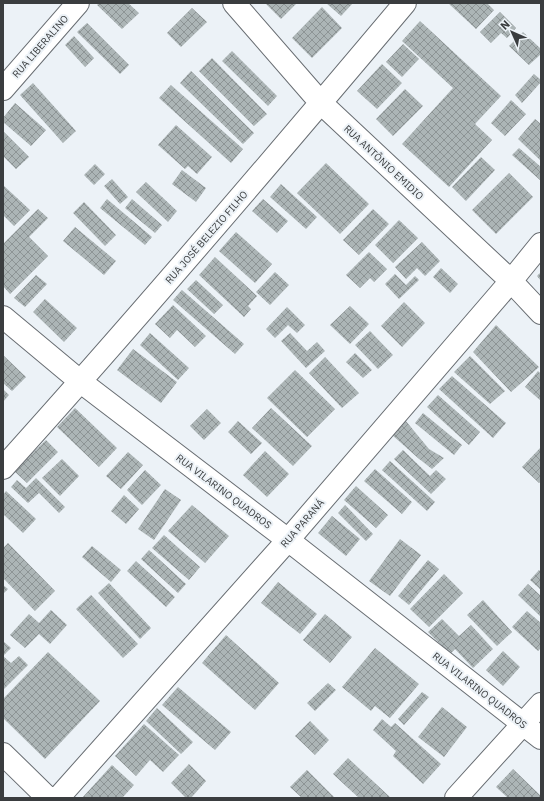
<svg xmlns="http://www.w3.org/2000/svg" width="544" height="801" font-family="'IBM Plex Sans',sans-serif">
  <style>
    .building { fill: url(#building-cross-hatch) }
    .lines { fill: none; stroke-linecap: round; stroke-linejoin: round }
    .minor-casing { stroke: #686d72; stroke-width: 24 }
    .minor { stroke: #fff; stroke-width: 22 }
    .labels { text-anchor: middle; stroke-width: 4; stroke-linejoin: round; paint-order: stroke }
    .street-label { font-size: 10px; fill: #3a3d3f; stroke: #ecf2f7 }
  </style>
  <defs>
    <pattern id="building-cross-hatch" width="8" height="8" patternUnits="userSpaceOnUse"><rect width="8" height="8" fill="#acb5b6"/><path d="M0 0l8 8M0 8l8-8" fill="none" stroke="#8d9495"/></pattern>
  </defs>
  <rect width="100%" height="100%" fill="#ecf2f7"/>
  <path class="building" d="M 99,3 L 128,3 L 139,13 L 122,29 L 97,5 Z
    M 265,3 L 297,3 L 281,19 Z
    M 326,3 L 353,3 L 341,16 Z
    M 448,3 L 487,3 L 494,10 L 476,29 Z
    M 322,7 L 342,28 L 312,58 L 292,38 Z
    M 192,8 L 207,22 L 181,47 L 167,33 Z
    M 500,12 L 516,28 L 507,38 L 501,33 L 491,43 L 480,32 Z
    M 420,21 L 501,96 L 475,124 L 492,140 L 449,187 L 402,144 L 453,88 L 402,41 Z
    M 87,23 L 129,65 L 120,74 L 77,32 Z
    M 523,32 L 541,49 L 541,54 L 529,65 L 509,46 Z
    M 74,36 L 94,58 L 85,67 L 65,45 Z
    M 403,44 L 419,59 L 402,77 L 386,62 Z
    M 232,51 L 277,96 L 268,106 L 222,61 Z
    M 212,58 L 267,114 L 254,126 L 199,71 Z
    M 382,64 L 402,83 L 377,109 L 357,91 Z
    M 191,71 L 254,133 L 243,144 L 180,83 Z
    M 534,74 L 541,80 L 541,82 L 522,103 L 515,95 Z
    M 33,83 L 76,131 L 63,143 L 20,95 Z
    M 171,85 L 243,149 L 231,163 L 159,98 Z
    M 405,89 L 423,106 L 393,136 L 376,119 Z
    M 511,100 L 526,114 L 505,136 L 491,123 Z
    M 15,103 L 46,130 L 31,146 L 3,122 L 3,118 Z
    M 535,119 L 541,124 L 541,161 L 518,139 Z
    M 176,125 L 212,157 L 197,174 L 188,166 L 185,169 L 158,145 Z
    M 3,131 L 29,157 L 16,169 L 3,156 Z
    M 519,148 L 541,167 L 541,181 L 512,155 Z
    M 481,157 L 495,170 L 466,201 L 452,187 Z
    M 326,163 L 369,204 L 340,234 L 297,193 Z
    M 95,164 L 105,174 L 94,185 L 84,175 Z
    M 182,170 L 206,188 L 196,202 L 172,184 Z
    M 509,173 L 533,197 L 496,234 L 472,210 Z
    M 112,179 L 128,197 L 120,204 L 104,186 Z
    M 146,182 L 177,211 L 168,222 L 136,192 Z
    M 281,184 L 317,217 L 306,229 L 270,197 Z
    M 3,185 L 30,210 L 14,226 L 3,215 Z
    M 107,199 L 152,237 L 145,245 L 100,208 Z
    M 132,199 L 162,225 L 155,233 L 125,208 Z
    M 263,199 L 288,221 L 277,233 L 252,211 Z
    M 84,202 L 116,235 L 105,246 L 73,213 Z
    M 38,209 L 48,218 L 29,237 L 48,256 L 10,294 L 3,286 L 3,244 Z
    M 373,209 L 389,224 L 359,255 L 343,240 Z
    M 399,220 L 418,238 L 393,263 L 375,245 Z
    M 75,227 L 116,261 L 104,275 L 63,241 Z
    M 236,232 L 272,264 L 255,283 L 219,251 Z
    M 422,242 L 440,261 L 425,276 L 417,268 L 406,279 L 395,267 Z
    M 369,252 L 387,269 L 374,282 L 370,278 L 360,288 L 346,275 Z
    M 215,257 L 257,296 L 248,306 L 251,309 L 244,317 L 199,275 Z
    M 441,268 L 458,284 L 450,293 L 433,277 Z
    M 275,272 L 289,285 L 270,305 L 256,292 Z
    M 541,272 L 541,281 L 537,276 Z
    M 395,274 L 406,285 L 415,276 L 419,280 L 399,299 L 385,284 Z
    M 36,275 L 47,284 L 25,307 L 14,298 Z
    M 196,280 L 223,305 L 214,314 L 187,289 Z
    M 182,290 L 244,344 L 235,354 L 173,300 Z
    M 45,299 L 77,328 L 64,342 L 33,312 Z
    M 404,302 L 425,323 L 402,347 L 381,326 Z
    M 173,305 L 206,336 L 195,347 L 177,330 L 170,338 L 155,324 Z
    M 350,306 L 369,324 L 350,344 L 330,325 Z
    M 287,307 L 305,325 L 297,333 L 288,325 L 275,338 L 266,329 Z
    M 496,325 L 539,367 L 511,392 L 473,352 Z
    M 370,331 L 393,355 L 378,369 L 355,345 Z
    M 150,333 L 189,368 L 178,380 L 140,345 Z
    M 290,333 L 307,351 L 317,342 L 325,351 L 306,368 L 281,341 Z
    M 133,349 L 177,382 L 161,403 L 117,370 Z
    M 355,353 L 372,370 L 363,378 L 346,362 Z
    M 3,355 L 26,377 L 12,391 L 3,383 Z
    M 470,356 L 505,391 L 490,404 L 454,372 Z
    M 325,357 L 359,393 L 342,408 L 309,373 Z
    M 295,370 L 335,409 L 307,437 L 267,398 Z
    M 538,371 L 541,374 L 541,401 L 525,387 Z
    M 452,376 L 506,423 L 493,438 L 439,389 Z
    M 3,389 L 9,395 L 3,402 Z
    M 438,395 L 480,432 L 469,445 L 427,407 Z
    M 75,408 L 117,448 L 99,467 L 57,427 Z
    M 271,408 L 312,446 L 293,466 L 252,428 Z
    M 207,409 L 221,423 L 204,440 L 190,426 Z
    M 423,413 L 462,445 L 454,455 L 415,423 Z
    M 405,420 L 429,449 L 444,458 L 432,469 L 418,458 L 391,434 Z
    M 238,421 L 262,443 L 251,454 L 228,432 Z
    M 46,440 L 58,452 L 27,483 L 14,471 Z
    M 541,447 L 541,482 L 539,483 L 522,467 Z
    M 403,450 L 430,476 L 436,470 L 446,479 L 431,494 L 394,459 Z
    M 265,451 L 289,474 L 267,497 L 243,475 Z
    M 128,452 L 143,465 L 121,489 L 106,476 Z
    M 62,459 L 79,476 L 60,496 L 42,478 Z
    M 390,461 L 435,502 L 427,511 L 382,470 Z
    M 375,469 L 412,502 L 402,514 L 364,481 Z
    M 145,470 L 161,485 L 142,505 L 127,490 Z
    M 36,478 L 65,507 L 59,513 L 39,493 L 28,503 L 11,487 L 17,480 L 26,488 Z
    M 356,486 L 388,515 L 376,528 L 344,500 Z
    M 165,489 L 181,500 L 154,540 L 138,529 Z
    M 6,491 L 36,519 L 23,533 L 3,514 L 3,495 Z
    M 124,495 L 139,509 L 126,524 L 111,511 Z
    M 192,505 L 229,536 L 205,563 L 168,531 Z
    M 345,505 L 373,534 L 366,541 L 338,513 Z
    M 332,516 L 360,539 L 346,556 L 318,533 Z
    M 164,535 L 200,567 L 189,580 L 152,548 Z
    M 400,539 L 421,555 L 390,596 L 369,581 Z
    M 8,543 L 55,591 L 35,611 L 3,578 L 3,548 Z
    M 92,546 L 121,570 L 111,582 L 82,557 Z
    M 149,550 L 186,584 L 178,593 L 141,559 Z
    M 428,560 L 439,569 L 409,605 L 398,596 Z
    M 136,561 L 175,597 L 166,607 L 127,571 Z
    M 539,570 L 541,572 L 541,590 L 530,580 Z
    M 444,574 L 463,593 L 429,627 L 410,609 Z
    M 278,582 L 317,614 L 300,634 L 261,603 Z
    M 109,583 L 151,628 L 140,639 L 98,593 Z
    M 528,584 L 541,596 L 541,617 L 518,595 Z
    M 3,585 L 8,589 L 3,594 Z
    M 91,595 L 138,644 L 123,658 L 76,609 Z
    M 483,600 L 512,632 L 497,646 L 467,615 Z
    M 51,610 L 67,625 L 50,644 L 39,634 L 25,648 L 10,635 L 29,614 L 39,623 Z
    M 527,611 L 541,623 L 541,648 L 538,651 L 512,627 Z
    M 325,614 L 352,637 L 330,663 L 303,640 Z
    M 442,619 L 459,636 L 471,625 L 493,649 L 473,668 L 455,649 L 450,654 L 428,632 Z
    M 226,635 L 279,683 L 255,710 L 202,663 Z
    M 3,641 L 11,648 L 3,656 L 11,663 L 19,656 L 28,665 L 3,690 Z
    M 375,648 L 419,684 L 390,718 L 375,706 L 371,711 L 342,687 Z
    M 503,651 L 520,667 L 503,686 L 486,670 Z
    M 48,652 L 100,701 L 45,759 L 3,718 L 3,699 Z
    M 328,683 L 336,690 L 315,711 L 307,703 Z
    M 178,687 L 231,732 L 215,750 L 162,705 Z
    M 422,692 L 429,697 L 404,725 L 398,719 Z
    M 442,707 L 467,727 L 444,757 L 418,737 Z
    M 157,708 L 193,742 L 181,754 L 146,721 Z
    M 382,719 L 391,727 L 395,723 L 441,764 L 423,784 L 393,756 L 396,751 L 373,730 Z
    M 310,721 L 329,740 L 315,755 L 295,736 Z
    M 144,724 L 179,755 L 163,772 L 150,760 L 136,776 L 115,756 Z
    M 348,758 L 391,798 L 359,798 L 333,774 Z
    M 189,764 L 206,781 L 191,798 L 186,798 L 171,783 Z
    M 112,765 L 134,785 L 122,798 L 82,798 Z
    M 513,769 L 541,796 L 541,798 L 508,798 L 496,787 Z
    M 307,770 L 335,798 L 302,798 L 290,787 Z"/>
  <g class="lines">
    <defs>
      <path id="minor" d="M 234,3 L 321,103 L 511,281 L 541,313
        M 3,89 L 78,3
        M 3,317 L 81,382 L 288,540 L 541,738
        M 3,468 C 140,316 273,160 405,3
        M 3,754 L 48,798
        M 58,798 L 288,540 L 511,281 L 541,244
        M 456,798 L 541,704"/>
    </defs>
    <use href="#minor" class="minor-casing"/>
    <use href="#minor" class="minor"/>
  </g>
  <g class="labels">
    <g class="street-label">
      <text transform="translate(40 46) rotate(-49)" y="4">RUA LIBERALINO</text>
      <text transform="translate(384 162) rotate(43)" y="4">RUA ANTÔNIO EMIDIO</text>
      <text transform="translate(206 237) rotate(-49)" y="4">RUA JOSÉ BELEZIO FILHO</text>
      <text transform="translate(224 491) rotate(37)" y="4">RUA VILARINO QUADROS</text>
      <text transform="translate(302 523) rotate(-49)" y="4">RUA PARANÁ</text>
      <text transform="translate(480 690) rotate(38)" y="4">RUA VILARINO QUADROS</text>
    </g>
  </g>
  <rect width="544" height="801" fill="none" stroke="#3a3d3f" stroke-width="8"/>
  <g transform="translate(512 32) rotate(315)" stroke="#ecf2f7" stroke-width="3" paint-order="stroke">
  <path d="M0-3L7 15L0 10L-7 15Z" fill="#3a3d3f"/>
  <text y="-6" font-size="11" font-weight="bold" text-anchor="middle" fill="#3a3d3f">N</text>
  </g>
</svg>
